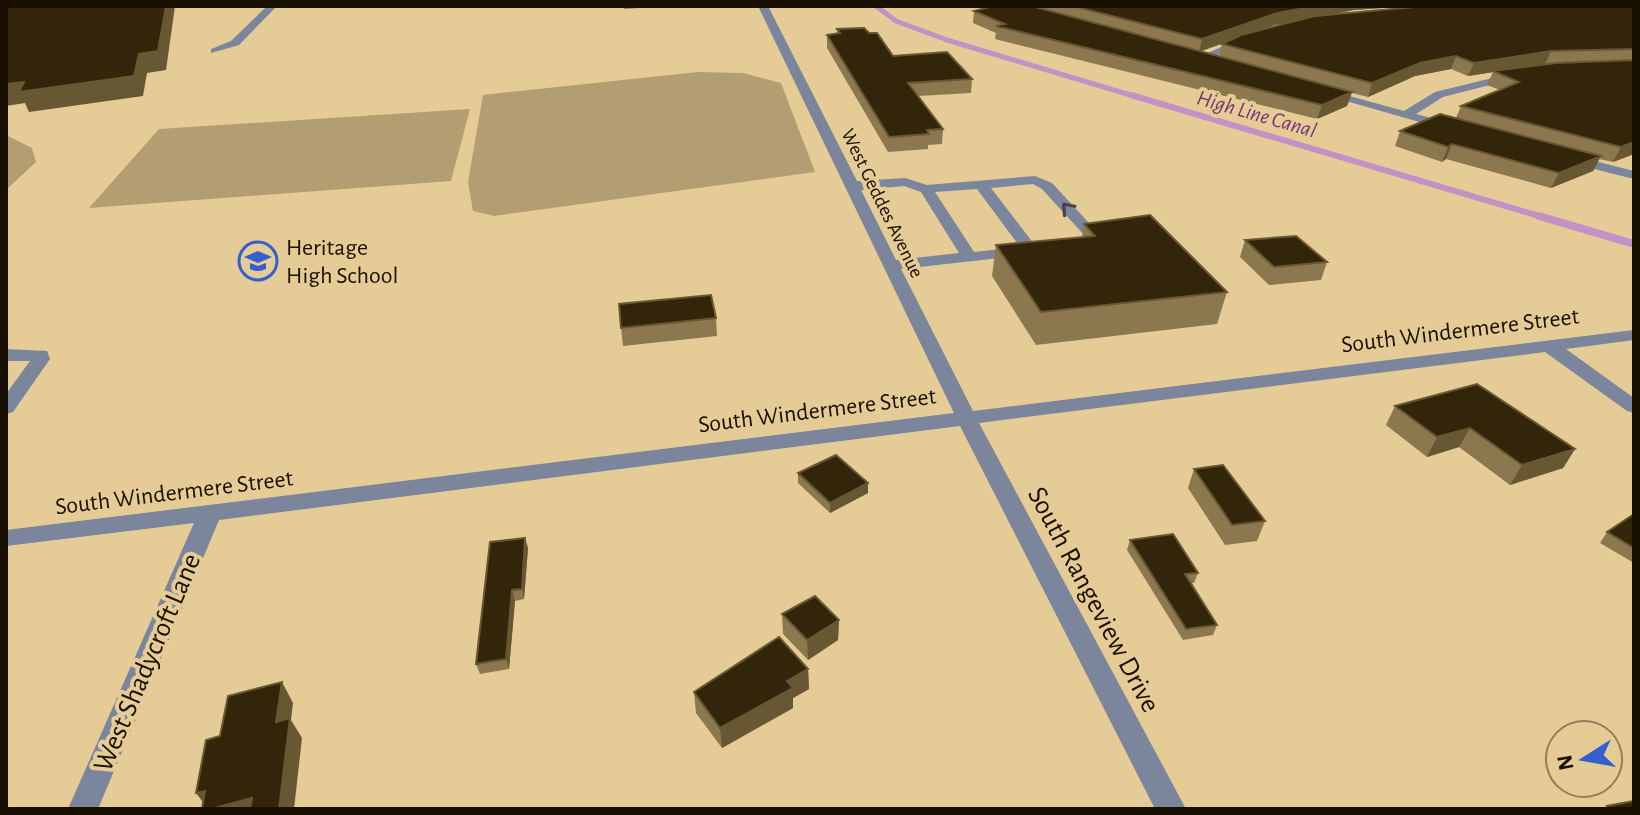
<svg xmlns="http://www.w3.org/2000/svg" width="1640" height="815" font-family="'Alegreya Sans',sans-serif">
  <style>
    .green { fill: #b39e72 }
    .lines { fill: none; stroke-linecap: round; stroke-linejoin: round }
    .stream-far2 { stroke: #c491c6; stroke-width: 5 }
    .stream-far1 { stroke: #c491c6; stroke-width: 6 }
    .stream { stroke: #c491c6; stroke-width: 8 }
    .minor { fill: #7b859b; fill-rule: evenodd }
    .wall { fill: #8c784f; fill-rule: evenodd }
    .shaded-wall { fill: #685733 }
    .building { fill: #322509; stroke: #685733; stroke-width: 2 }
    .oneway { stroke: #454446 }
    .labels { text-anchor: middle; stroke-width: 8; stroke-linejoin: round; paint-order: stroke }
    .far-street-label { font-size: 20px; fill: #180f00; stroke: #e5cb95 }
    .far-water-label { font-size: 22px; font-style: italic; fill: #733576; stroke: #e5cb95 }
    .poi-label { font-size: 24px; fill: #180f00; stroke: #e5cb95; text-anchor: start }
    .street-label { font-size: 24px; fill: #180f00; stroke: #e5cb95 }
    .near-street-label { font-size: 28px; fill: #180f00; stroke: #e5cb95 }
  </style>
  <rect width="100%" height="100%" fill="#e5cb95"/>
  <path class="green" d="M 698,72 L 743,73 L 781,83 L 815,172 L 494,216 L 473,211 L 468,182 L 483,95 Z
    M 470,109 L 451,181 L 89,208 L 159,129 Z
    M 6,135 L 32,148 L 36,162 L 6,190 Z"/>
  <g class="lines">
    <path class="stream-far2" d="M 876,6 L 896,21 L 947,40 L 1137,97"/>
    <path class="stream-far1" d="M 1131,95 L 1546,218"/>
    <path class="stream" d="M 1539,216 L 1634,244"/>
    <path class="minor" d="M 267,6 L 277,6 L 239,45 L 211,53 L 211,49 L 231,41 Z
      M 758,6 L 768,6 L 857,181 L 905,178 L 927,185 L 1035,176 L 1052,183 L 1101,236 L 1093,248 L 1081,248 L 1079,245 L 1085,236 L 1042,189 L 1033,184 L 991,188 L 1037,248 L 1037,254 L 901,269 L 973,411 L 1634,330 L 1634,340 L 1566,349 L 1634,398 L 1634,413 L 1627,411 L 1545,352 L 979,423 L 1186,809 L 1155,809 L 960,426 L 219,520 L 98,809 L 68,809 L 194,523 L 6,546 L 6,530 L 954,413 ZM 904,186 L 921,192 L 959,253 L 896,260 L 861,190 ZM 977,189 L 1020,247 L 974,252 L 935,192 Z
      M 1246,36 L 1250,41 L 1201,62 L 1192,60 Z
      M 1513,73 L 1517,74 L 1517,78 L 1443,97 L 1416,114 L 1455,124 L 1455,130 L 1451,131 L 1318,93 L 1324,89 L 1404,111 L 1435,92 Z
      M 1571,155 L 1634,171 L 1634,179 L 1566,162 L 1564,159 Z
      M 6,349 L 47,351 L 50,359 L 13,412 L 6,414 L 6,394 L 30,361 L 6,361 Z"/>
  </g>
  <path class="wall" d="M 624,6 L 670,6 L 624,9 Z
    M 994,6 L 1411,6 L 1354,10 L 1331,15 L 1634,6 L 1634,154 L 1613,162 L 1599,159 L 1593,171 L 1551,188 L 1446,159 L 1442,162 L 1395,146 L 1400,131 L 1456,118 L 1461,106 L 1500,90 L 1487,85 L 1493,72 L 1468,76 L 1451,69 L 1415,76 L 1368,97 L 1352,93 L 1347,106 L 1317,119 L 995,39 L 996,33 L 973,23 L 974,11 ZM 1296,21 L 1255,32 L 1274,25 ZM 1229,41 L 1222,44 L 1219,56 L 1200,51 Z
    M 837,29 L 869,33 L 893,56 L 972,79 L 971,93 L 918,96 L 943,129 L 942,144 L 928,145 L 928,149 L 888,152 L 827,48 L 827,35 L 837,34 Z
    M 1084,224 L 1227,292 L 1217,324 L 1036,345 L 992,276 L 996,245 L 1082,237 Z
    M 1245,240 L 1327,262 L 1321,280 L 1269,285 L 1240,257 Z
    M 716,318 L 717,336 L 623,346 L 621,328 Z
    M 1395,406 L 1575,449 L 1563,468 L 1510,485 L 1459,447 L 1427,457 L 1386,425 Z
    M 1194,469 L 1265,521 L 1257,541 L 1225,545 L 1188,488 Z
    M 798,473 L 868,483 L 868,493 L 830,513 L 798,483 Z
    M 1634,514 L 1634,563 L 1600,543 L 1607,532 Z
    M 525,538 L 528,548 L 524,599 L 515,601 L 509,669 L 480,674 L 476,664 Z
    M 1130,540 L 1198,573 L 1194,583 L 1191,583 L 1217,625 L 1213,635 L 1183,640 L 1127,550 Z
    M 782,614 L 839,620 L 838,640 L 808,660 L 783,634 Z
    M 808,669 L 809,689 L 793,698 L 793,708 L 722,748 L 696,713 L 694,692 Z"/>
  <path class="shaded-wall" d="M 166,6 L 175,6 L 166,70 L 147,73 L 143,96 L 29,112 L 25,103 L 6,106 L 6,84 L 139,54 Z
    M 1317,6 L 1411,6 L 1354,10 L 1274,25 L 1199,52 L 1202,39 L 1277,13 Z
    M 1551,51 L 1545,64 L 1468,76 L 1474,63 Z
    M 1456,56 L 1451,69 L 1415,76 L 1368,97 L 1372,83 L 1420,63 Z
    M 1352,92 L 1347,106 L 1317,119 L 1322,105 Z
    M 1634,142 L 1634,154 L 1613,162 L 1621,147 Z
    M 1452,144 L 1446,159 L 1442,162 L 1448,147 Z
    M 1601,156 L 1593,171 L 1551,188 L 1559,173 Z
    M 1470,428 L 1459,447 L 1427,457 L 1437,437 Z
    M 1575,449 L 1563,468 L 1510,485 L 1522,465 Z
    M 868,483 L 868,493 L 830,513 L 830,503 Z
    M 525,538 L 528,548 L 524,599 L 522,589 Z
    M 512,590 L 515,601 L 509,669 L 506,659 Z
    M 839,620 L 838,640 L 808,660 L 807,640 Z
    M 808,669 L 809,689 L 793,698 L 793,708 L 722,748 L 720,728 L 787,681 Z
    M 282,682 L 293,703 L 291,720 L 302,738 L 294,809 L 279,809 L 276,722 Z
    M 205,791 L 252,798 L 259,809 L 208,809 L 196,793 Z"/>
  <path class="building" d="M 6,6 L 166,6 L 158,51 L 139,54 L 134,76 L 19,92 L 24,82 L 6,84 Z
    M 994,6 L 1032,6 L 1352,92 L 1322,105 L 996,26 L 1005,24 L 974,11 Z
    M 1073,6 L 1317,6 L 1277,13 L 1202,39 Z
    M 1426,6 L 1634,6 L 1634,49 L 1551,51 L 1474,63 L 1456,56 L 1420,63 L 1372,83 L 1222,44 L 1241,35 L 1315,16 Z
    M 864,28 L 869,33 L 877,33 L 893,56 L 947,52 L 972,79 L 908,83 L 943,129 L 927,130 L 929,134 L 889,137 L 827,35 L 840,33 L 837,29 Z
    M 1634,60 L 1634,142 L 1621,147 L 1461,106 L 1519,82 L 1493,71 L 1556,63 Z
    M 1440,114 L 1601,156 L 1559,173 L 1452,144 L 1448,147 L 1400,131 Z
    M 1150,215 L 1227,292 L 1041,312 L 996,245 L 1095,236 L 1084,224 Z
    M 1296,236 L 1327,262 L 1274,267 L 1245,240 Z
    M 711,295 L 716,318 L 621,328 L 619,304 Z
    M 1477,384 L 1575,449 L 1522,465 L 1470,428 L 1437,437 L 1395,406 Z
    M 836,455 L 868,483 L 830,503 L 798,473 Z
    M 1223,465 L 1265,521 L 1232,525 L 1194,469 Z
    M 1634,514 L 1634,548 L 1607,532 Z
    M 1173,534 L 1198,573 L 1185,574 L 1217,625 L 1186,629 L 1130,540 Z
    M 525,538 L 522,589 L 512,590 L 506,659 L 476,664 L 490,542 Z
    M 815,596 L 839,620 L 807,640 L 782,614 Z
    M 779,637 L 808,669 L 787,681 L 793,688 L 720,728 L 694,692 Z
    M 282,682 L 276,722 L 290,718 L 279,809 L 250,809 L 252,798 L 211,809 L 202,809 L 205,791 L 196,793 L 206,740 L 220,736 L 228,696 Z
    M 1634,801 L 1634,809 L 1610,809 L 1607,806 Z"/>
  <defs><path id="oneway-chevron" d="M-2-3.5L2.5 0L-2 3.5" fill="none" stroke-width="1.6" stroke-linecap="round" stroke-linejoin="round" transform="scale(2)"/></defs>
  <use class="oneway" href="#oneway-chevron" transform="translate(1067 208) rotate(-132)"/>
  <defs>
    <symbol id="school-ring" viewBox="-11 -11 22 22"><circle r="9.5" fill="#e5cb95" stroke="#355ece" stroke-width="1.5"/><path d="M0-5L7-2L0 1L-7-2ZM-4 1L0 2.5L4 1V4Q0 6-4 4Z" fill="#355ece"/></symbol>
  </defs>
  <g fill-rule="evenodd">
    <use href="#school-ring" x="236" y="239" width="44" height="44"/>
  </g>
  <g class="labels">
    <g class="far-street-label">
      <text transform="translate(883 203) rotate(64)" y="7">West Geddes Avenue</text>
    </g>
    <g class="far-water-label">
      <text transform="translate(1257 113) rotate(16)" y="8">High Line Canal</text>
    </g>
    <g class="poi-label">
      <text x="286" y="255">Heritage<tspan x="286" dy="28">High School</tspan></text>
    </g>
    <g class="street-label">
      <text transform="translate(1460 330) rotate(-7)" y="8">South Windermere Street</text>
      <text transform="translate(817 410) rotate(-7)" y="8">South Windermere Street</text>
      <text transform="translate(174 492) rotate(-7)" y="8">South Windermere Street</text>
    </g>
    <g class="near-street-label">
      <text transform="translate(1095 599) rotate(62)" y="10">South Rangeview Drive</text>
      <text transform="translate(146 662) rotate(-67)" y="10">West Shadycroft Lane</text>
    </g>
  </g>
  <rect width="1640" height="815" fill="none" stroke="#180f00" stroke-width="16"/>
  <g transform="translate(1584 759) rotate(259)"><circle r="38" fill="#e5cb95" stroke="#938059" stroke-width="2"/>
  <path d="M0-6L14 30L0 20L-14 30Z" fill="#355ece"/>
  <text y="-12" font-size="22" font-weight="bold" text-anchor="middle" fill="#180f00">N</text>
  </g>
</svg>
